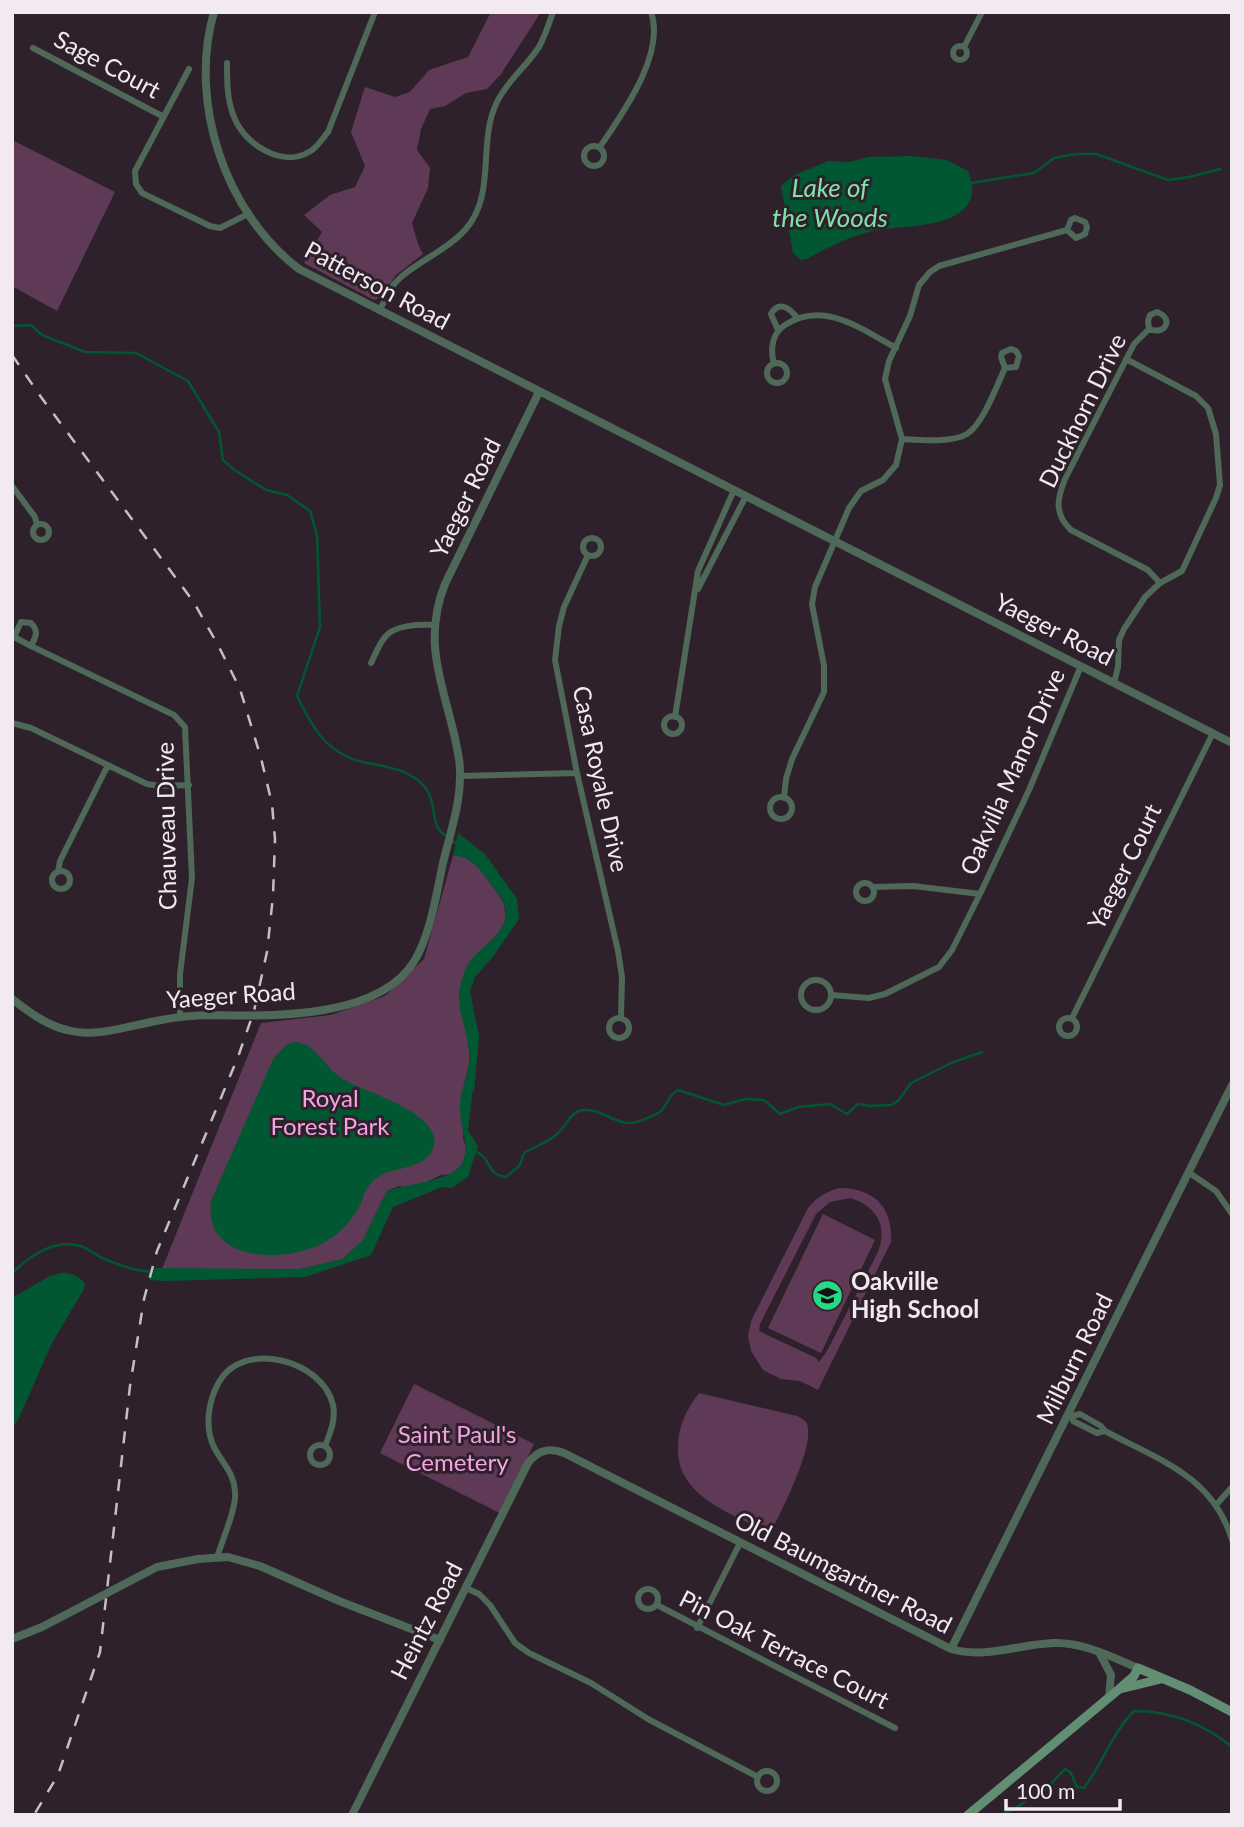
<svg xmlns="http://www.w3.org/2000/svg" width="1244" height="1827" font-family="Lato,sans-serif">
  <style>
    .green { fill: #5f3a57; fill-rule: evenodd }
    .water { fill: #005731 }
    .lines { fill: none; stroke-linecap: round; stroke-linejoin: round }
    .stream { stroke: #005731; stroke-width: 2.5 }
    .minor { stroke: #4e6958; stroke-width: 6 }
    .tertiary { stroke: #4e6958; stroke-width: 8 }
    .secondary { stroke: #628f73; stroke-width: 9 }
    .rail { stroke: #c7bdc5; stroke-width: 2.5; stroke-dasharray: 12 12; stroke-linecap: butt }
    .labels { text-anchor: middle; stroke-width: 6; stroke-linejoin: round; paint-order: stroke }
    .street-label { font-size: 24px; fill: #f3eaf1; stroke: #2f212b }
    .park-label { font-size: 24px; fill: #f4a2e2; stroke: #2f212b }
    .poi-label { font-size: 24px; font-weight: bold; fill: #f3eaf1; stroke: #2f212b; text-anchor: start }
    .water-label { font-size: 26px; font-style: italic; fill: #7fe2a7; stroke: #2f212b }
  </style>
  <rect width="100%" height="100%" fill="#2f212b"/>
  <path class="green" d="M 491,12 L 541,12 L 501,74 L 487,89 L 466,93 L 445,106 L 430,109 L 421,129 L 417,150 L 430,168 L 428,188 L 412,223 L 418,244 L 423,254 L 396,275 L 381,297 L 374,300 L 304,263 L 322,232 L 304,215 L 330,195 L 355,187 L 365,166 L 351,132 L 365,87 L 395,97 L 410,92 L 429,70 L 468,57 Z
    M 12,140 L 115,192 L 57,311 L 12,286 Z
    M 461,855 L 480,868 L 504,903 L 506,919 L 500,931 L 468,964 L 467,1036 L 470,1056 L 466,1078 L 463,1139 L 467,1150 L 462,1164 L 452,1174 L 441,1175 L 420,1185 L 408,1188 L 399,1186 L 387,1191 L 363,1240 L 345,1262 L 299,1269 L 162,1269 L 261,1023 L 331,1015 L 385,996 L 424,959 L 453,856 Z
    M 839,1188 C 874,1188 893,1207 891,1242 L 818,1390 L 800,1381 L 781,1379 L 763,1370 L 751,1351 L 748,1336 L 751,1321 L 808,1208 C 817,1197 826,1192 839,1188 ZM 850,1198 C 877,1206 889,1227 877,1254 L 827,1351 L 819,1362 L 816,1358 L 759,1331 L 760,1324 L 816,1214 L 830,1202 Z
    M 823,1214 L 875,1240 L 821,1353 L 768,1328 Z
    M 414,1384 L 534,1444 L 500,1513 L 380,1453 Z
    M 699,1393 L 797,1416 C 799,1417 805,1420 806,1422 C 818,1441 780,1514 770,1533 C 733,1514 676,1497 678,1447 C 678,1426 687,1409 699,1393 Z"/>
  <path class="water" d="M 911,156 L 947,160 L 968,171 C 970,177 973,185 972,192 C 969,230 898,225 872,231 C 849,237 828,247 807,259 L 801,260 L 793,253 L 781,186 L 793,176 L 828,161 L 849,162 L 868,157 Z
    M 458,833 L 485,854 L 517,899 L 519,919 L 492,958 L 475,977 L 470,991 L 479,1037 L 468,1130 L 478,1146 L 468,1177 L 452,1188 L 442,1187 L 393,1207 L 371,1255 L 305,1277 L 165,1281 L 149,1280 L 152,1268 L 299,1269 L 342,1259 L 363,1240 L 387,1191 C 405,1184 447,1182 460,1166 C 473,1150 458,1123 460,1104 C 461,1087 471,1070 469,1052 C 468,1035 458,1010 459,995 C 459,987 464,971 468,964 C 480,945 514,932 504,904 C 501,895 491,886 486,878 C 479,867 467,855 453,856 Z
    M 296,1042 C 317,1046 321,1061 336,1074 C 343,1080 351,1083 359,1087 C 380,1096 441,1117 434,1146 C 432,1152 427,1159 421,1162 C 406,1170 384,1169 372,1182 C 365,1188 364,1197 360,1205 C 353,1218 344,1229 333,1237 C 296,1265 202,1266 211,1201 L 273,1059 L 287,1044 Z
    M 60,1273 C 71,1273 77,1275 85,1283 L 83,1291 L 52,1343 L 19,1418 L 12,1428 L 12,1298 L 50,1276 Z"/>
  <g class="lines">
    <path class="stream" d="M 971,183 L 1034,173 L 1054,158 L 1076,154 L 1096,154 L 1168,180 L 1189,177 L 1220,169
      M 12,326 L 31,325 L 42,335 L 85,352 L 136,353 L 188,381 L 219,432 L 223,460 L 233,469 L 266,490 L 287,495 L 310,511 L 317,535 L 320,627 L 297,696 C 313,729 328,756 368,763 C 388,767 409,770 423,785 C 434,796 432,812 437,826 C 440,834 450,839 457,844
      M 473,1090 L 478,1034
      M 474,1151 C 493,1157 484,1174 506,1177 L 520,1165 L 524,1153 C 534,1147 549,1142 557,1134 C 565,1128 569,1114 579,1111 C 599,1105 617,1128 637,1122 C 645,1119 655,1116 661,1111 C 668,1104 668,1095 678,1090 L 724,1105 L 745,1099 L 764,1100 L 780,1114 L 798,1107 L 830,1104 L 847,1114 L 858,1104 L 869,1106 L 891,1105 L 898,1101 L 911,1083 L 951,1063 L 982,1052
      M 12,1273 C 31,1255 54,1239 80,1246 C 87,1248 94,1253 100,1257 C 115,1264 135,1271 152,1272
      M 1001,1815 L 1016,1808 L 1030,1798 L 1040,1795 L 1065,1769 L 1071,1773 L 1077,1787 L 1084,1788 C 1103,1763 1112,1733 1134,1711 C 1171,1711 1204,1724 1232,1747"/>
    <path class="minor" d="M953 53a7 7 0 1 1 14 0a7 7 0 1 1-14 0Z
      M 964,47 L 982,12
      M 33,48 L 162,116
      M 227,63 C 227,82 227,100 234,117 C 244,144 282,168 309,152 C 317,148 322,139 328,132 L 375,12
      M 189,69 L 135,171 L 136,184 L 142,193 L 210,226 L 220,228 L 248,214
      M584 156a10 10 0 1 1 20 0a10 10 0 1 1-20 0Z
      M 600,147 C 622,114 666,54 651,12
      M 379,311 L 394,284 L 401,277 C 421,260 448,249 465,230 C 497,195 477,142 497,102 C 507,81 526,67 539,47 C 545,36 549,24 553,12
      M 1149,329 C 1166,336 1174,318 1157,312 L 1150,315 L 1148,321 L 1149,329 L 1134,344 L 1065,479 C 1057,499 1054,514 1071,530 L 1148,570 L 1160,583
      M 778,330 L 771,314 C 779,300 790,308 797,318
      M767 373a10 10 0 1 1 20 0a10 10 0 1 1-20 0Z
      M 774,364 C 770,349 772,333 785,325 C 824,300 861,329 896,348
      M 902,439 C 919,440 952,443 967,434 C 983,424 997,385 1005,368 L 1001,357 L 1002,353 L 1011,349 L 1016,351 L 1019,356 L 1016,367 L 1005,368
      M 12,486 L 35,517 L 37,525
      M33 532a8 8 0 1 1 16 0a8 8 0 1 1-16 0Z
      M583 547a9 9 0 1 1 18 0a9 9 0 1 1-18 0Z
      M 588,555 L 564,607 L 559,626 L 555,660 L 577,773 L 618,951 L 622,977 L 621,1017
      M 698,589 L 746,496
      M 31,646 C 36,637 39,631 31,623 L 21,622 L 14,637 L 31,646 L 174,715 L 185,727 L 192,878 L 180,974 L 180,1016
      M 371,663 C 375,655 379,644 385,637 C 394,625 420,624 434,625
      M 1114,683 L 1118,667 L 1119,640 L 1124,629 L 1145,597 L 1160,583 L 1182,571 L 1216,498 L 1220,485 L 1216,434 L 1208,408 L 1196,396 L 1126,359
      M664 725a9 9 0 1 1 18 0a9 9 0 1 1-18 0Z
      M 675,717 L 698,571 L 734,490
      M 12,723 L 31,728 L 147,784 L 159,786 L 189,785
      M 461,776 L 577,773
      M770 808a11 11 0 1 1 22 0a11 11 0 1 1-22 0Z
      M 784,798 L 786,779 L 792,759 L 824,692 L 824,666 L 812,604 L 815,587 L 849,508 L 861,491 L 883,480 L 896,465 L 902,439 L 885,379 L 889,361 L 910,316 L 919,285 L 930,272 L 939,266 L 1067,230 L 1071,220 L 1075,218 L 1085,222 L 1087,227 L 1085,234 L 1076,238 L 1067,230
      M52 880a9 9 0 1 1 18 0a9 9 0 1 1-18 0Z
      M 58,872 L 60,861 L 108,765
      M856 892a9 9 0 1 1 18 0a9 9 0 1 1-18 0Z
      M 873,887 L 913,886 L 980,894
      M801 995a15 15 0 1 1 30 0a15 15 0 1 1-30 0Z
      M 831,995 L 869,998 L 885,994 L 939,967 L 952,950 L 980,894 L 1029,790 L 1081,666
      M609 1028a10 10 0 1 1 20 0a10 10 0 1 1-20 0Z
      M1059 1027a9 9 0 1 1 18 0a9 9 0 1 1-18 0Z
      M 1072,1018 L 1213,733
      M 1188,1172 L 1216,1191 L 1232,1214
      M 1070,1414 L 1073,1416 L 1073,1421 L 1097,1433 L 1105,1431 C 1159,1460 1213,1476 1232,1540
      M 1073,1416 L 1080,1414 L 1101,1426 L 1105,1431
      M310 1455a10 10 0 1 1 20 0a10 10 0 1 1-20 0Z
      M 1217,1504 L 1232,1487
      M 217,1558 C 222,1540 237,1508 235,1491 C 234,1473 223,1464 215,1449 C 204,1429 208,1401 219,1382 C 243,1339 323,1360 333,1405 C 336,1420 330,1433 325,1446
      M 466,1588 L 479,1594 L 490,1605 L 515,1643 L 529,1653 L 591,1683 L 648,1719 L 758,1777
      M638 1599a10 10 0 1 1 20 0a10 10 0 1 1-20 0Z
      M 657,1605 L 895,1728
      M 697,1628 L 740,1543
      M757 1781a10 10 0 1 1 20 0a10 10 0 1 1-20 0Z"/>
    <path class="tertiary" d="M 214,12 C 188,102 225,213 299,269 L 1232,743
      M 12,999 C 29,1012 46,1025 67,1030 C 96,1038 128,1026 156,1021 C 175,1017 194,1015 214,1015 C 273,1017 381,1018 415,960 C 431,932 436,895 443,863 C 451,830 464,794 459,759 C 449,695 419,649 445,584 L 539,392
      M 12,1639 L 42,1627 L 157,1567 L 198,1559 L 228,1557 L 260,1566 L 339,1601 L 440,1640
      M 951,1649 L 1232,1085
      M 1099,1652 L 1111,1675 L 1109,1698
      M 352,1815 L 528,1463 C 538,1450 549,1447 564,1453 L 951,1649 C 986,1659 1019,1644 1054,1643 C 1083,1642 1112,1657 1138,1668"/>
    <path class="secondary" d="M 1120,1689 L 1161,1679
      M 968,1815 L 1118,1690 L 1134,1676 L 1138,1668 L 1190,1690 L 1232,1712"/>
    <path class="rail" d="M 12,355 L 41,397 L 193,601 L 218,645 L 240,689 L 261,758 L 272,804 L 275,839 L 273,896 L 267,952 L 254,1011 L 238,1057 L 157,1251 L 144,1299 L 130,1386 L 100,1652 L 58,1775 L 34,1815"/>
  </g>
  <defs>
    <symbol id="school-disc" viewBox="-11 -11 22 22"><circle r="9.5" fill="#27d885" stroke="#2f212b"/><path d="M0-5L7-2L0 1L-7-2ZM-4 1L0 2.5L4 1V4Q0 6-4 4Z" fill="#111"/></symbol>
  </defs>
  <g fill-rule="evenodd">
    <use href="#school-disc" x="810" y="1278" width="35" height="35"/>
  </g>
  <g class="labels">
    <g class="street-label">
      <text transform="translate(107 65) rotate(28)" y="8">Sage Court</text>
      <text transform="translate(377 286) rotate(28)" y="8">Patterson Road</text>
      <text transform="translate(1083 411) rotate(-64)" y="8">Duckhorn Drive</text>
      <text transform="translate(466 498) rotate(-64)" y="8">Yaeger Road</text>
      <text transform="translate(1054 630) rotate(27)" y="8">Yaeger Road</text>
      <text transform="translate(1013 772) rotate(-66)" y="8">Oakvilla Manor Drive</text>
      <text transform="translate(600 779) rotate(78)" y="8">Casa Royale Drive</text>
      <text transform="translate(167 826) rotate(-91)" y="8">Chauveau Drive</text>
      <text transform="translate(1125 867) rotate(-64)" y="8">Yaeger Court</text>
      <text transform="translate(231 996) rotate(-4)" y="8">Yaeger Road</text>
      <text transform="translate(1075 1359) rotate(-64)" y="8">Milburn Road</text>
      <text transform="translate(843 1573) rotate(27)" y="8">Old Baumgartner Road</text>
      <text transform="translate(427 1621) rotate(-63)" y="8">Heintz Road</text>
      <text transform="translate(784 1650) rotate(27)" y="8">Pin Oak Terrace Court</text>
    </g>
    <g class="park-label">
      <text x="330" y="1107">Royal<tspan x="330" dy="28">Forest Park</tspan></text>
      <text x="457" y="1443">Saint Paul's<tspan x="457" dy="28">Cemetery</tspan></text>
    </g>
    <g class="poi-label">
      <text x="851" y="1290">Oakville<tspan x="851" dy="28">High School</tspan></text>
    </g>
    <g class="water-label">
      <text x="830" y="197">Lake of<tspan x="830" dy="30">the Woods</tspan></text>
    </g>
  </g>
  <rect width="1244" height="1827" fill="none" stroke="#f3eaf1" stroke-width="28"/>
  <path d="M1006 1799v10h114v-10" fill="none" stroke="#f3eaf1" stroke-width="3.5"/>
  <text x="1016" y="1799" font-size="21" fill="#f3eaf1" stroke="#2f212b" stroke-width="5" paint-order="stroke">100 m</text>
</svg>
